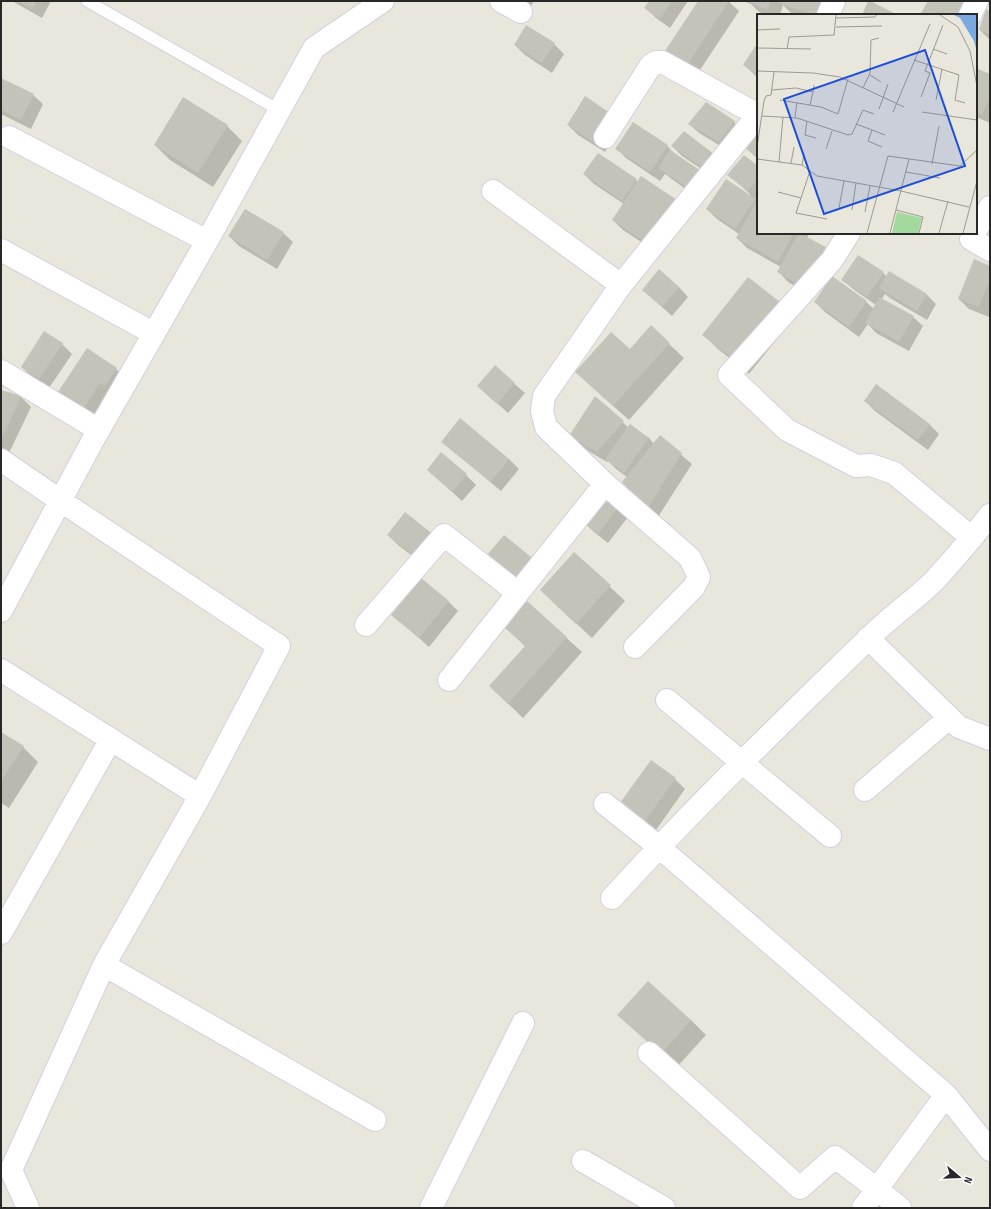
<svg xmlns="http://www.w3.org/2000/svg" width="991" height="1209" font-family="'Sofia Sans Condensed',sans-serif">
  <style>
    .shadow { fill: #0003 }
    .building { fill: #c4c3ba }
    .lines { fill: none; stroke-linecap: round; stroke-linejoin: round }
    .service-casing { stroke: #d1d0df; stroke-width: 13 }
    .minor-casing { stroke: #d1d0df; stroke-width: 24 }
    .service { stroke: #fff; stroke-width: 11 }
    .minor { stroke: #fff; stroke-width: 22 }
    .inset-road { fill: none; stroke: #9c9a93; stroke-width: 1 }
    .view { fill: #1d4ed8; fill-opacity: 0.15; stroke: #1d4ed8; stroke-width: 2 }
    .inset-edge { fill: none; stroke: #282828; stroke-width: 2 }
  </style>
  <rect width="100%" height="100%" fill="#e9e6db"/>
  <path class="shadow" d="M 12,1 L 51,1 L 42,18 Z
    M 519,1 L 534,1 L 530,8 Z
    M 650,1 L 688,1 L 670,28 L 656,18 L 646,8 Z
    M 699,1 L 728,1 L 739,11 L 698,73 L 676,61 L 667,51 Z
    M 742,1 L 837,1 L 833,15 L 795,15 L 792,14 L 783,5 L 780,15 L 767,15 L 759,12 L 751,4 Z
    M 990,12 L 990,40 L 980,30 Z
    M 554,44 L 564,54 L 552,73 L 525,55 L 515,45 Z
    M 758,44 L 758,78 L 744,65 Z
    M 976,69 L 990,75 L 990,123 L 976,117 Z
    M 1,79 L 33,95 L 43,104 L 31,129 L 1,114 Z
    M 734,122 L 744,132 L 729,151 L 699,133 L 689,124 Z
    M 568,125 L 622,125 L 605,152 L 578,135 Z
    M 227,126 L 242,141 L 213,187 L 170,160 L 155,145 Z
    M 758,131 L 758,159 L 746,148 Z
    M 667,146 L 677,156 L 702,201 L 665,174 L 660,181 L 626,158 L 616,148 Z
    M 672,146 L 710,151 L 720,161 L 715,178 L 682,156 Z
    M 598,154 L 638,182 L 658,253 L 623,230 L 613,220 L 624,204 L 594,184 L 584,174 Z
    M 758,168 L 758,233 L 809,233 L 807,238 L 837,259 L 815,297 L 788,282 L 779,272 L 781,267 L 747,248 L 737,238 L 739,234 L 717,219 L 707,209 L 750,196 L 750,194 L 729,175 Z
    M 283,233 L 293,242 L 277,269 L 239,246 L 229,236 Z
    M 990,267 L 990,313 L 989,317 L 969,309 L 959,299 Z
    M 883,273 L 887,277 L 927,295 L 936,304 L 927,320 L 890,298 L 885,294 L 882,299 L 913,317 L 923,326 L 909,351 L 876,333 L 868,324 L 859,337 L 825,312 L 815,302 L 866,302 L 874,309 L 876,305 L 853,289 L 843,280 Z
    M 679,287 L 688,297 L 672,316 L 643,290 Z
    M 794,318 L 749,374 L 718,349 L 704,335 Z
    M 651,327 L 684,358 L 629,420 L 591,386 L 630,350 Z
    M 62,344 L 72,354 L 49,388 L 32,377 L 22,367 Z
    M 495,367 L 525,393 L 508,413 L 488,395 Z
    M 116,369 L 126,379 L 93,418 L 69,402 L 59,392 Z
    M 1,391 L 21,397 L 31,407 L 8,455 L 1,452 Z
    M 595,398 L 629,428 L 649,438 L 654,444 L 660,437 L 692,464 L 656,520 L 627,477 L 616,469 L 608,461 L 607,462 L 580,446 L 571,436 Z
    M 865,401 L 929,424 L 939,434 L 928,450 L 875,411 Z
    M 443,442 L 509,459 L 519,469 L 501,491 L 453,451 Z
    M 428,470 L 466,475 L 476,485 L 462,501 Z
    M 618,507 L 628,517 L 608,543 L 594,532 L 584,522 Z
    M 405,514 L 427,567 L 398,545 L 388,535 Z
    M 574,553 L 625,601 L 592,638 L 556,605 Z
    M 448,601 L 458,611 L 429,647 L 393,615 Z
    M 527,602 L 582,652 L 523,718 L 490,686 L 526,647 L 505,627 Z
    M 1,733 L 23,747 L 38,762 L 9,808 L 1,803 Z
    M 651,761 L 675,779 L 685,789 L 656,830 L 631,813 Z
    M 619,1015 L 691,1020 L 706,1035 L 676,1068 Z"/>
  <path class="building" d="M 18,1 L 36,1 L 32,9 Z
    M 649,1 L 672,1 L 660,19 L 644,8 Z
    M 698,1 L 729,1 L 688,64 L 665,51 Z
    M 748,1 L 771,1 L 768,10 L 748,2 Z
    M 782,1 L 824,1 L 819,15 L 813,15 L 781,4 Z
    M 868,1 L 870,1 L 898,15 L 862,15 Z
    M 928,1 L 967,1 L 960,15 L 924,15 L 921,13 Z
    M 986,9 L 990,11 L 990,34 L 979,30 Z
    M 526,25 L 555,43 L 542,63 L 514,45 Z
    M 758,42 L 758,76 L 743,65 Z
    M 976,68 L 990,74 L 990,97 L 982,115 L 976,112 Z
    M 1,78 L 34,94 L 21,120 L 1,110 Z
    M 585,96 L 613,115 L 595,143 L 567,125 Z
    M 183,97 L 228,125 L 198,173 L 154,145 Z
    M 706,102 L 735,121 L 719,142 L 688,124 Z
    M 633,122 L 668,145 L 650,172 L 615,149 Z
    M 758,130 L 758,157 L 745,148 Z
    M 684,131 L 710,151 L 705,169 L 671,146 Z
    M 670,150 L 704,173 L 692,191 L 658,168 Z
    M 598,153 L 637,179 L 622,201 L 583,174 Z
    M 744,155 L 758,166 L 758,179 L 748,191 L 727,175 Z
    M 641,176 L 677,200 L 648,244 L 612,220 Z
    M 726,179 L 756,199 L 735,229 L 706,209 Z
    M 758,199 L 758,233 L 794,233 L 778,262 L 736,238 Z
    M 245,209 L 284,232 L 267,260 L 228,236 Z
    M 799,233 L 828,248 L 805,288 L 777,272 Z
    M 858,255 L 884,272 L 867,297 L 841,280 Z
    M 974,259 L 990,266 L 990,279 L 979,307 L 958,299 Z
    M 659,269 L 679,287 L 662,307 L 642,290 Z
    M 889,271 L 927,294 L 917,311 L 879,288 Z
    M 832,276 L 867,301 L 849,327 L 814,302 Z
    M 748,277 L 780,302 L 734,360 L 702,335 Z
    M 879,297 L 914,316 L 899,342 L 865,323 Z
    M 651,325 L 670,343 L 613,406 L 575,372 L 611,332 L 630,349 Z
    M 44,331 L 63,343 L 39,379 L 21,367 Z
    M 87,348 L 117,368 L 105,386 L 100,383 L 83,409 L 58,392 Z
    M 495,365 L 515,383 L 497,404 L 477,386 Z
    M 876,384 L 930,424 L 918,440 L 864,401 Z
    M 1,390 L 22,396 L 1,440 Z
    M 595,396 L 624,421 L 597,452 L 569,436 Z
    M 460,418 L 509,459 L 491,482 L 441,442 Z
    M 630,424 L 649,438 L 624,473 L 605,459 Z
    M 660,435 L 682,453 L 646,511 L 622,482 Z
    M 441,452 L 467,474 L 452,492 L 427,470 Z
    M 604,494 L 619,506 L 598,534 L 583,522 Z
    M 405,512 L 434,535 L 417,558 L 387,535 Z
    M 504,535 L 536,561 L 519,581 L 487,555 Z
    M 574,552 L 611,585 L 576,624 L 540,590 Z
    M 421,578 L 449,601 L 419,638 L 391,615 Z
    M 527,601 L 567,637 L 508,704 L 489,686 L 525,646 L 504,627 Z
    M 1,732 L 24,746 L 1,782 Z
    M 651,760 L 676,778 L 645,821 L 620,803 Z
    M 648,981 L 691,1020 L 661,1054 L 617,1015 Z"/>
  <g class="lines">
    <defs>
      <path id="service" d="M 87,1 L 279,110"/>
      <path id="minor" d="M 501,1 L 521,12
        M 828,15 L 834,1
        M 970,15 L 977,1
        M 9,137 L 207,241
        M 605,137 L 651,65 L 656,62 L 662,62 L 758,115
        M 493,191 L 621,285
        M 976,230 L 990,207
        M 849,233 L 832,260 L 729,375 L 787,430 L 856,466 L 871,465 L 894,473 L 972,538
        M 974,233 L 971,239 L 990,250
        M 1,250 L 153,333
        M 1,371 L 99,430
        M 1,460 L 61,501 L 279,646 L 200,796 L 104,965 L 11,1170 L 28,1208
        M 1,611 L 93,440 L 207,241 L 314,48 L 383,1
        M 366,625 L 444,535 L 518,593 L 605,484
        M 868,638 L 959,727 L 990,739
        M 635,647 L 694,587 L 699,577 L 690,558 L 605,484 L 546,427 L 542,411 L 544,396 L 621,285 L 758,115
        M 1,670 L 200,796
        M 449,680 L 518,593
        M 667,700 L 830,836
        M 865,790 L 949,718
        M 605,804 L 659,847 L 946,1095 L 990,1150
        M 612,898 C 693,809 780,724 867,640 C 888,618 914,601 935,580 C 954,559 973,537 990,515
        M 1,933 L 111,739
        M 104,965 L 375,1120
        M 649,1053 L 800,1188 L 835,1157 L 877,1189 L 900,1208
        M 583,1161 L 664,1208
        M 431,1208 L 523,1023
        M 863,1208 L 946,1095"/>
    </defs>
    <use href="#service" class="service-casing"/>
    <use href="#minor" class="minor-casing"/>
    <use href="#service" class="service"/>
    <use href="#minor" class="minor"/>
  </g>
  <g transform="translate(757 14)">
    <rect width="220" height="220" fill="#e9e6db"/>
    <path d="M 140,198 L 165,204 L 161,219 L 135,219 Z" fill="#a2da9d"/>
    <path d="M 197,1 L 220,1 L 220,38 L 217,27 L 203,4 Z" fill="#79a9e0"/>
    <path class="inset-road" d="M 183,1 L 201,13 L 213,37 L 220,72M 79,4 L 118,3 L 119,1M 79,13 L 125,12M 0,16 L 23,15M 0,34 L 54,35M 30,35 L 32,23 L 77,21 L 79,1M 176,35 L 190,40M 157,46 L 202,61 L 198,86 L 208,89M 0,57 L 56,59 L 83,63 L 147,93M 113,61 L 124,68M 106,74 L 113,59 L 114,26 L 122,24M 15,76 L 39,74 L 56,78 L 57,71M 164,83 L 173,59 L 168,57 L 186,11M 23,86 L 64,93 L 81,100 L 91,65M 179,86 L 185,55M 53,91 L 56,78M 122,95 L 131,70M 136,98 L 173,10M 165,98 L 220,106 L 220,108M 4,102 L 40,104 L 91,121 L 95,120 L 106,96 L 117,100M 38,103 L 40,88M 50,107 L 48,121 L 59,124M 99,110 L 115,116 L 111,127 L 125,133M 115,116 L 128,121M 0,133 L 7,87 L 9,82 L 14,81 L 17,58M 69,135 L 75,117M 0,145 L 45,151 L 60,162 L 144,177 L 212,193M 22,148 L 26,103M 34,149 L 37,133M 175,150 L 182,112M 45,151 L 47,139M 53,157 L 39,199 L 70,205M 149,158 L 183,164M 21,178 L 44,184M 82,194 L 87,167M 95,196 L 99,169M 139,196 L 166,203 L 162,219M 108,198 L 113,172M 110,219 L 131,142 L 203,152 L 220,136M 133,219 L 152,145M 182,219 L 191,187M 206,219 L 220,167"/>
    <path class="view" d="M 168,36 L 208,152 L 67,200 L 27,85 Z"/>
    <rect width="220" height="220" class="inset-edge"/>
  </g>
  <rect width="991" height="1209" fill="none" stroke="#282828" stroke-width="4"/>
  <g transform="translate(959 1177) rotate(109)" stroke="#ffffff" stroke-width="3" paint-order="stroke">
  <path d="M0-3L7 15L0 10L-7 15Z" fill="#282828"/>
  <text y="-6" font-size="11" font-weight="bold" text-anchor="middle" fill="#282828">N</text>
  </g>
</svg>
